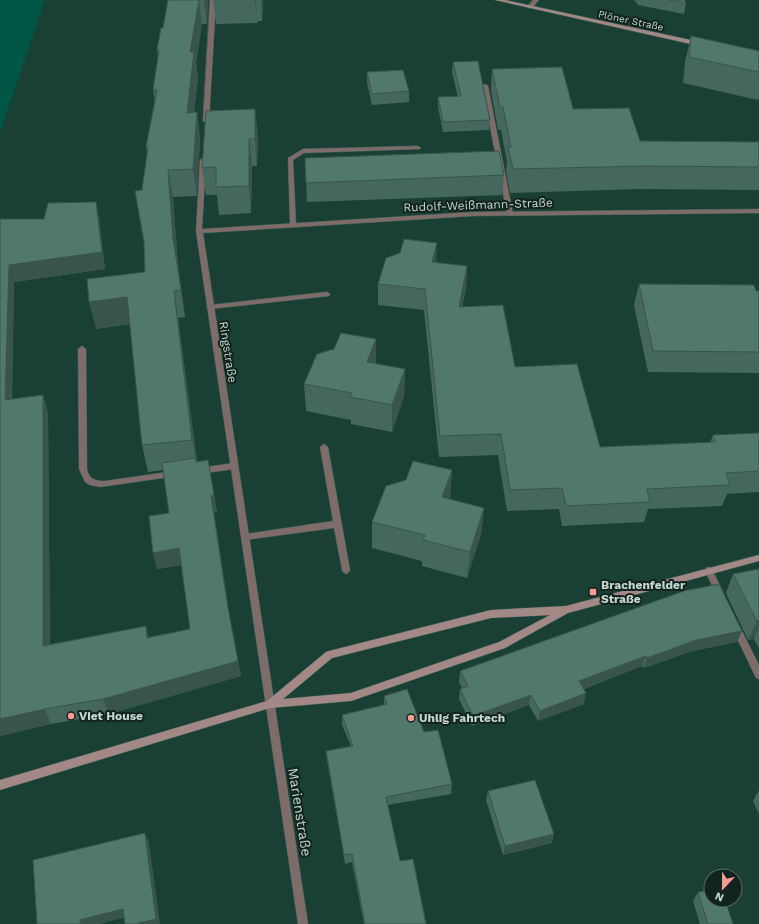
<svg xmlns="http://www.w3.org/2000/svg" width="759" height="924" font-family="'Work Sans',sans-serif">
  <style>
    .green { fill: #005645 }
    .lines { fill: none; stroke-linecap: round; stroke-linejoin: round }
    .lane-casing { stroke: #3c5e54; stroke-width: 1 }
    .street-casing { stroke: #3c5e54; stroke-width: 1 }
    .secondary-casing { stroke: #3c5e54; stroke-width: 1 }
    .lane { fill: #7d6c6a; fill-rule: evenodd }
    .street { fill: #7d6c6a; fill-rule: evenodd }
    .secondary { fill: #a38986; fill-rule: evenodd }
    .wall { fill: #46675d }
    .shaded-wall { fill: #39544c }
    .building { fill: #51786c; stroke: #39544c }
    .poi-dot { fill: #f59c93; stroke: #13231e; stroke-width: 1.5 }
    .labels { text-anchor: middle; stroke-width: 4; stroke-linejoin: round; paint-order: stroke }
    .far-street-label { font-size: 10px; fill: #c2d7d0; stroke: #13231e }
    .street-label { font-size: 12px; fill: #c2d7d0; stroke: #13231e }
    .poi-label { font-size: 12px; font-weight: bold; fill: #c2d7d0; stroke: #13231e; text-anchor: start }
    .near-street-label { font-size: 14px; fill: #c2d7d0; stroke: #13231e }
  </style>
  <rect width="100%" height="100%" fill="#1a4035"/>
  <path class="green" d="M 0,0 L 45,0 L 0,133 Z"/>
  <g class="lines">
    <defs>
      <path id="lane" d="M 485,84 L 488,86 L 513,214 L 510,216 L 507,214 L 482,86 Z
        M 418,146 L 421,148 L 420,149 L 304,153 L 293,160 L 296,225 L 293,227 L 290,225 L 288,158 L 303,149 Z
        M 327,292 L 330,294 L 329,296 L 210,309 L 206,307 L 210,305 Z
        M 82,346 L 86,349 L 87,469 C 89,479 95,481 105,481 L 174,471 L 177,472 L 178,474 L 177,476 L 100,487 L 90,485 L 85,482 L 79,469 L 78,349 Z
        M 324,444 L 328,447 L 350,570 L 349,572 L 346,574 L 343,572 L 342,570 L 334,528 L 245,540 L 242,539 L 241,537 L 242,535 L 245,534 L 333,521 L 320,447 Z
        M 234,463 L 237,464 L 238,466 L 237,468 L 234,469 L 199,474 L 196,473 L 195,471 L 196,469 L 199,468 Z
        M 709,567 L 712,568 L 713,571 L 724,594 L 723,597 L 720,598 L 717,597 L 716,594 L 705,571 L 706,568 Z
        M 735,622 L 738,623 L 759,665 L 759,679 L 756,678 L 731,626 L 732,623 Z"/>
      <path id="street" d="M 210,0 L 216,0 L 209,121 L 206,123 L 203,121 Z
        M 533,0 L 539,0 L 532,8 L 528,8 L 527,7 Z
        M 203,158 L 206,160 L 202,229 L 473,212 L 759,209 L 759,213 L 473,216 L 203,233 L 308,924 L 298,924 L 196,231 L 200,160 Z"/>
      <path id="secondary" d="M 495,0 L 505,0 L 700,42 L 703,44 L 700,46 Z
        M 759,555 L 759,561 L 568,613 L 505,648 L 351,701 L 270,708 L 0,790 L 0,780 L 267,701 L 326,652 L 329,651 L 491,610 L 566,606 ZM 550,615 L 499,642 L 351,693 L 283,699 L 332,658 L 491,618 Z"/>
    </defs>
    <use href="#lane" class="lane-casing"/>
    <use href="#street" class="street-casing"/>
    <use href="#secondary" class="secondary-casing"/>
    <use href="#lane" class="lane"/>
    <use href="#street" class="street"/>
    <use href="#secondary" class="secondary"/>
  </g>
  <path class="wall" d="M 168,0 L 208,0 L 207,24 L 202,24 L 196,63 L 198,78 L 194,112 L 197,112 L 200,138 L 197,196 L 173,197 L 178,265 L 185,317 L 178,318 L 197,462 L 208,460 L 217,512 L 214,512 L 230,619 L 241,676 L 109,714 L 51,724 L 0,736 L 0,219 L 44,219 L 96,202 L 99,219 L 105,269 L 14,282 L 12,399 L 48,412 L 50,645 L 149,637 L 190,629 L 181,565 L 157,569 L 153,553 L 169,513 L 163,470 L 148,472 L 142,445 L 130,324 L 96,329 L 145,272 L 142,190 L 147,154 L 146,147 L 155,101 L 153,90 L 158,57 L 157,50 L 163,28 Z
    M 213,0 L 263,0 L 262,21 L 258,21 L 257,23 L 216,24 Z
    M 634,0 L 684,0 L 686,3 L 684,14 L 638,5 Z
    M 691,36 L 759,51 L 759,98 L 758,100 L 683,83 L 685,62 Z
    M 453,62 L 490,120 L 489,130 L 443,132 L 438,107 L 438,97 L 458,97 L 452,72 Z
    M 492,69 L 573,109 L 640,141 L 759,142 L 759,190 L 640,189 L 510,193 L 506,171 L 507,162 L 501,130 L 498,130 L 491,91 Z
    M 367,72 L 409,91 L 409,102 L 372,105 L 367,83 Z
    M 206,111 L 258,136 L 257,166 L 252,166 L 251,213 L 219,215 L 217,195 L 206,195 L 202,168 Z
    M 305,158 L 504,175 L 502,195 L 307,202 Z
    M 436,263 L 467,266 L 466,288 L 462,307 L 515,367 L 600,447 L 710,443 L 713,435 L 759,433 L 759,492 L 727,494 L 722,506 L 648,509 L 644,522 L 562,526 L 559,509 L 507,511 L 498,455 L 439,457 L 424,310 L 378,305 L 378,284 Z
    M 639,284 L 759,291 L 759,373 L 648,372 L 634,305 Z
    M 376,364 L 405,369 L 404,396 L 392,432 L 351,424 L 351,420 L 306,411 L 304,384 Z
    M 452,470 L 450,497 L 449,499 L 484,508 L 481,534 L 467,578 L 422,566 L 422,561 L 372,548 L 372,522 Z
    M 759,569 L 759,649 L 754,639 L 748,640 L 726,593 L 733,574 Z
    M 742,631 L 737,642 L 692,651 L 644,668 L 642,666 L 584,689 L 584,704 L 538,721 L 529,705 L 472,726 L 459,699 L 460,689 L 462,688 L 459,682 L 460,671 Z
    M 384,696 L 424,732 L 452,784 L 451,794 L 388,805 L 400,861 L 426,924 L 364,924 L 352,862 L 345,864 L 327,760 L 326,751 L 351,746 L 342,725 L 342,715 L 384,705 Z
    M 759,790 L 759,814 L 753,801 Z
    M 488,791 L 552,843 L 503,855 L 486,800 Z
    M 698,892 L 733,924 L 700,924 L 693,901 Z"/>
  <path class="shaded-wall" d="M 199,0 L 202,24 L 196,63 L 198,78 L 191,139 L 187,113 L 190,52 Z
    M 204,0 L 208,0 L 207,24 Z
    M 255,0 L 256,0 L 257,23 Z
    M 261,0 L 263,0 L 262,21 Z
    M 255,109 L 258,136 L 257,166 L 255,139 Z
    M 197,112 L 200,138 L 197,196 L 193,169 Z
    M 249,139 L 252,166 L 251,213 L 249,186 Z
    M 168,170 L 173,197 L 178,265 L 185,317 L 173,238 Z
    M 96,202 L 99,219 L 105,269 L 14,282 L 11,417 L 5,400 L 9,265 Z
    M 437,243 L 436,264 L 432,262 Z
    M 467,266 L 466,288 L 458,328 L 459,307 Z
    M 174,291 L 178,318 L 197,467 L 192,440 Z
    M 127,297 L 133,323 L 96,329 L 89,302 Z
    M 376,339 L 376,367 L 367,362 Z
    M 405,369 L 404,396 L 392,432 L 392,405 Z
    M 43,395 L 48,412 L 50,661 L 43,646 Z
    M 452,470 L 450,497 L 440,524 L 442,497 Z
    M 214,495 L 217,512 L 214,512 L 231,624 L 211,496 Z
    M 484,508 L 481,534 L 467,578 L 470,552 Z
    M 179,548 L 183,565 L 157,569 L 153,553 Z
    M 757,621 L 759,621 L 759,627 L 754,639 L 748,640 Z
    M 146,626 L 150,641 L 147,638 Z
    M 742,631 L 737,642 L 692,651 L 644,668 L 647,658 L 696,640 Z
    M 646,656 L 642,666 L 577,691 L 579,681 Z
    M 238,661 L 241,676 L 109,714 L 103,699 Z
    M 586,693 L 584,704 L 538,721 L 540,711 Z
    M 531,695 L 529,705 L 472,726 L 473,716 Z
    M 45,709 L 51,724 L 0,736 L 0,719 Z
    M 145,833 L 149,842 L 160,924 L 135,924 Z
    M 554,834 L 552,843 L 503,855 L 505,846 Z
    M 123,909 L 127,917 L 100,924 L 81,924 L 80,920 Z"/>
  <path class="building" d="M 168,0 L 199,0 L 190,52 L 194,52 L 187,113 L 197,112 L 193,169 L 168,170 L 173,238 L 181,290 L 174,291 L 192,440 L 142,445 L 127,297 L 89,302 L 87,279 L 145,272 L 144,242 L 135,191 L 142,190 L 148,147 L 146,147 L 157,90 L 153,90 L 159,50 L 157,50 L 161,28 L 163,28 Z
    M 669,0 L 684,0 L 686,3 Z
    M 691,36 L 759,51 L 759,72 L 689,57 Z
    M 478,61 L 490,120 L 443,122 L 438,97 L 461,96 L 453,62 Z
    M 562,67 L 573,109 L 629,108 L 640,141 L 759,142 L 759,167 L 645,166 L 513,169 L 508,147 L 511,147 L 503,107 L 500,107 L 492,69 Z
    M 403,70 L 409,91 L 372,94 L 367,72 Z
    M 255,109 L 255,139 L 249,139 L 249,186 L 216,187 L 216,167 L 202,168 L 206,111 Z
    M 499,151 L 504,175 L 306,183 L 305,158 Z
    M 96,202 L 102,252 L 9,265 L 5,400 L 43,395 L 43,646 L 146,626 L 147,638 L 190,629 L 179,548 L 153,553 L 149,516 L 169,513 L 162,463 L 195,458 L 196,462 L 208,460 L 214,495 L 211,496 L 228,608 L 238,661 L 103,699 L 45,709 L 0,719 L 0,219 L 44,219 L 48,203 Z
    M 404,239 L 437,243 L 432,262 L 467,266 L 459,307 L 503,305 L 515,367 L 577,364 L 600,447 L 715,442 L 713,435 L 759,433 L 759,471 L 726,473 L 730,485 L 647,489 L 650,502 L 566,506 L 562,488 L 510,490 L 501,434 L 440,436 L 425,289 L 378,284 L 386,258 L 400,253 Z
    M 639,284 L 754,285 L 756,291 L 759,291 L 759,352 L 653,351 Z
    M 341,333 L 376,339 L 367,362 L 405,369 L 392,405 L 350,397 L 352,393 L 304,384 L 317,354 L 334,349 Z
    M 413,461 L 452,470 L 442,497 L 484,508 L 470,552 L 423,540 L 425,535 L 372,522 L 386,486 L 406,480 Z
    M 759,569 L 759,621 L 757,621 L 733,574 Z
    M 719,584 L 742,631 L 696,640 L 647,658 L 646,656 L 579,681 L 586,693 L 540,711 L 531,695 L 473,716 L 460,689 L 468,686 L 460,671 L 684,591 Z
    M 407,689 L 424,732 L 438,730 L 452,784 L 386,797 L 400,861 L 413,859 L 426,924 L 365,924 L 352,854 L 344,855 L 326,751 L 353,746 L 342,715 L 387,704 L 384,696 Z
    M 535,780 L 554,834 L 505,846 L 488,791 Z
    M 145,833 L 156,919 L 135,924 L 125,924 L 123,909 L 80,920 L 81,924 L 37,924 L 33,860 Z
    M 711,890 L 711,900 L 725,900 L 733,924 L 708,924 L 698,892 Z"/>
  <g class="poi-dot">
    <rect x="589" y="588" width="8" height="8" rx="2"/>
    <circle cx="71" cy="716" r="4"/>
    <circle cx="411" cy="718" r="4"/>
  </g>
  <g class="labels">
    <g class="far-street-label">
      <text transform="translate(631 20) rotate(12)" y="4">Plöner Straße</text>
    </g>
    <g class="street-label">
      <text transform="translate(478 205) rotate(-2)" y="4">Rudolf-Weißmann-Straße</text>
      <text transform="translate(228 352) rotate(81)" y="4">Ringstraße</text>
    </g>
    <g class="poi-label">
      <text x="601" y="589">Brachenfelder<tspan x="601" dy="14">Straße</tspan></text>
      <text x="79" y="720">Viet House</text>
      <text x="419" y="722">Uhlig Fahrtech</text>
    </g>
    <g class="near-street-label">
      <text transform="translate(300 812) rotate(81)" y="5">Marienstraße</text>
    </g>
  </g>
  <g transform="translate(723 888) rotate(202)"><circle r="19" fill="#13231e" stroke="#596b65"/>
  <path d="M0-3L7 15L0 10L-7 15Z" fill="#f59c93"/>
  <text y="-6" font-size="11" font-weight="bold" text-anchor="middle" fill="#c2d7d0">N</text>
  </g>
</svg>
